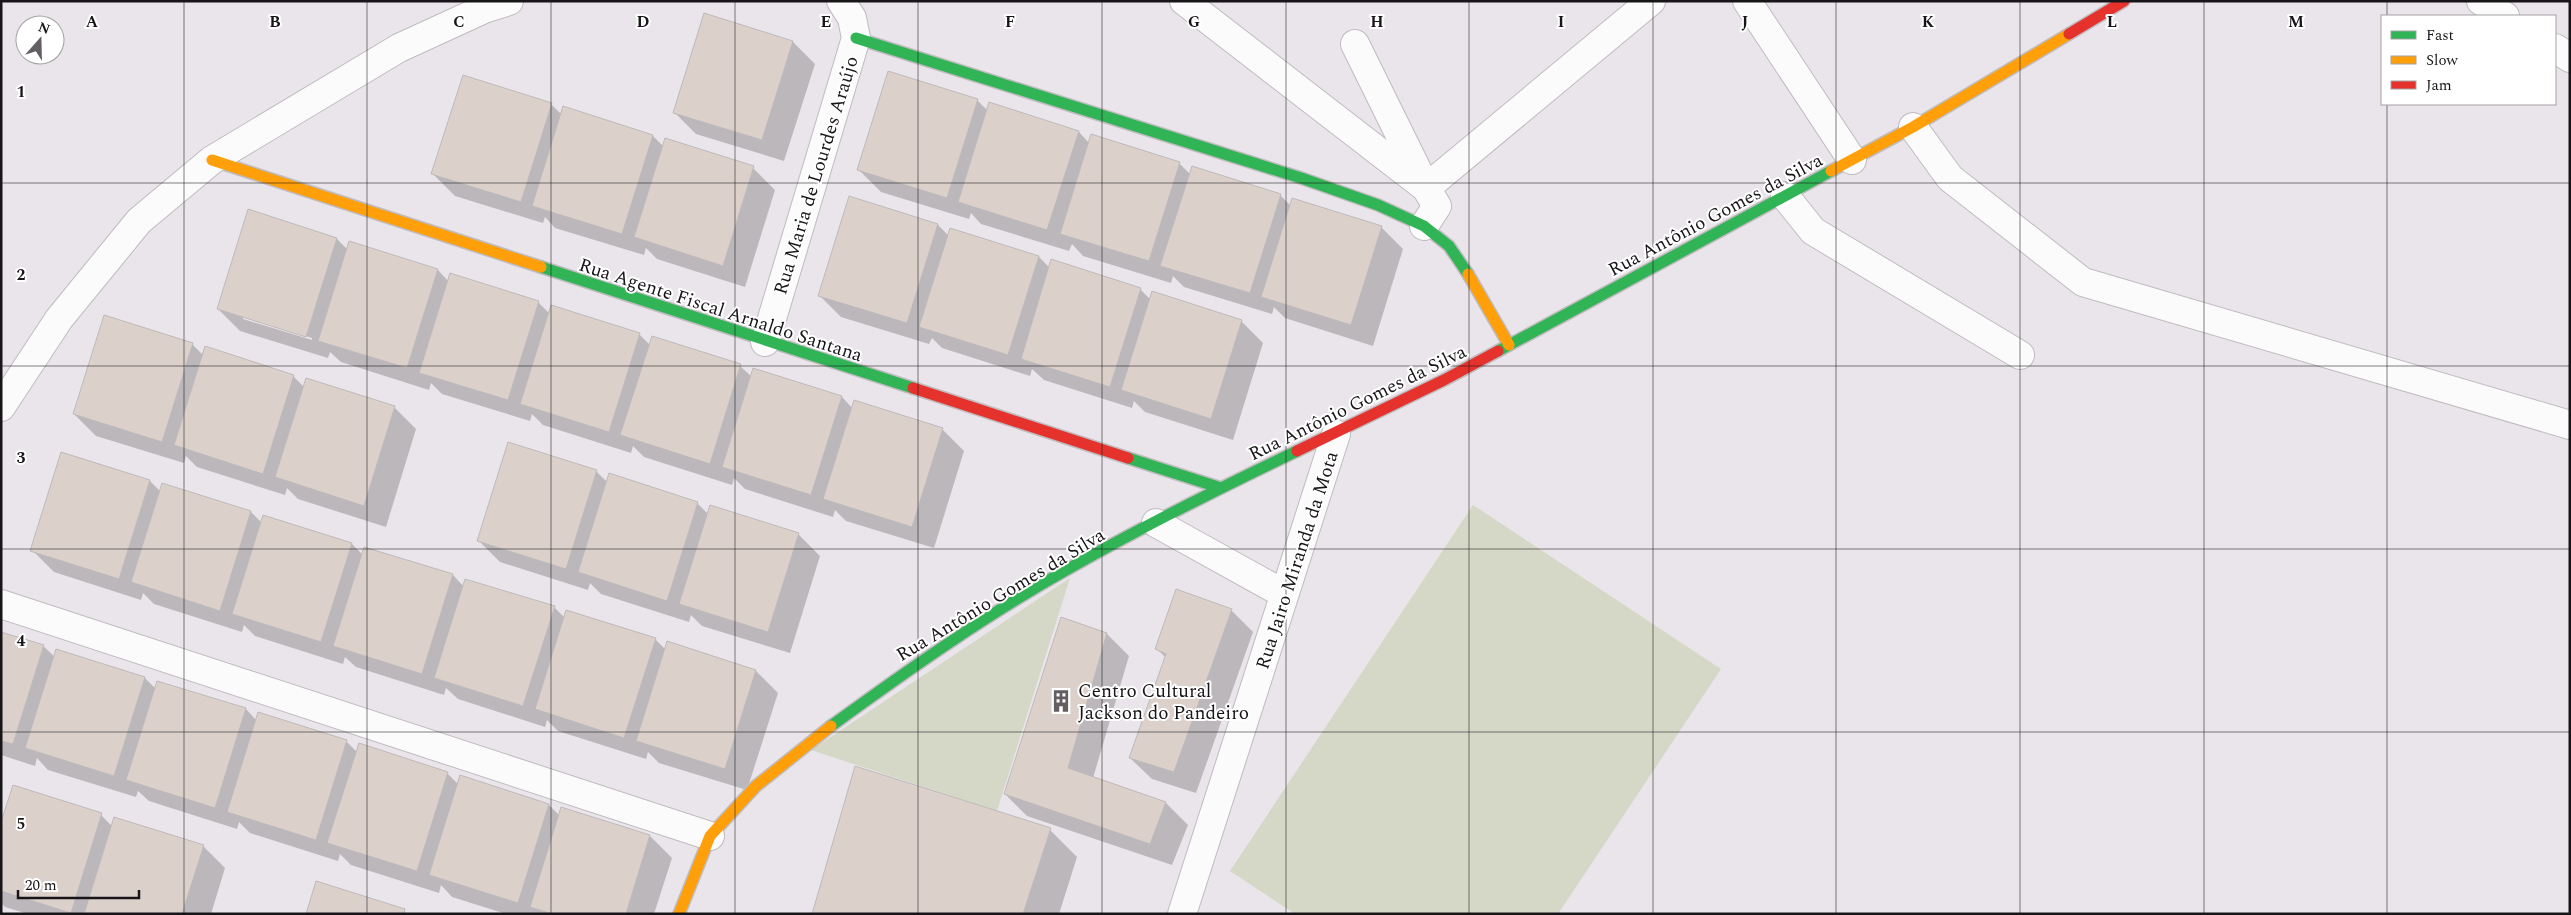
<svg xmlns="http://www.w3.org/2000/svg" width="2571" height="915" font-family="Spectral,serif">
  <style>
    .green { fill: #d5d8c6 }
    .shadow { fill: #0003; fill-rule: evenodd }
    .building { fill: #dcd0cb; stroke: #bdbabb }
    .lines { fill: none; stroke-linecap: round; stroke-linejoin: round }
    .street-casing { stroke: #bfbbbf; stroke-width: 30 }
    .fast-casing { stroke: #bfbbbf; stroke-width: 14 }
    .slow-casing { stroke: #bfbbbf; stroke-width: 14 }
    .jam-casing { stroke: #bfbbbf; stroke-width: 14 }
    .street { stroke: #fcfbfc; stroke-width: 28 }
    .fast { stroke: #30b455; stroke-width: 11 }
    .slow { stroke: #ff9f0a; stroke-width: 11 }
    .jam { stroke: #e5322d; stroke-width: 11 }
    .grid { fill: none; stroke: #181518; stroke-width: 1; stroke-opacity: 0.55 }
    .labels { text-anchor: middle; stroke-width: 4; stroke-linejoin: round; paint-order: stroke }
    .street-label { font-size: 19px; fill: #181518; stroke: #fff }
    .poi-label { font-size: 19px; fill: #181518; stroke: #fff; text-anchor: start }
    .grid-label { font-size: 16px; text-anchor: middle; font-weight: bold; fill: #181518; stroke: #fff; stroke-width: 4; stroke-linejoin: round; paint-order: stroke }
  </style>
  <rect width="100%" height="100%" fill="#eae5ea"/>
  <path class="green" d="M 1473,505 L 1721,669 L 1558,914 L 1295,914 L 1230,871 Z
    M 1070,578 L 997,811 L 811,750 Z"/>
  <path class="shadow" d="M 705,14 L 793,42 L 815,64 L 784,161 L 696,134 L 674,112 Z
    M 977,100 L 988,111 L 1079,132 L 1089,143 L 1179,163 L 1190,174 L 1280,195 L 1291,206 L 1381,227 L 1403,249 L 1373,346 L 1285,318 L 1274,307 L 1272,314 L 1184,287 L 1173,276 L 1171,283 L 1083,256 L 1072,244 L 1069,251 L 981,224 L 971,213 L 969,219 L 881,192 L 859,170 Z
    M 551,104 L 562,115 L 653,136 L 664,147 L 753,168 L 775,190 L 745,287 L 657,259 L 646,248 L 644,255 L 555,228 L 545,217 L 543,223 L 455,196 L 433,174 Z
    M 850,198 L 938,225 L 949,236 L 951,229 L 1039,257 L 1050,268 L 1140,289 L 1151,300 L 1241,321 L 1263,343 L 1233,440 L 1145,412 L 1134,401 L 1132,408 L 1044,380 L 1032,369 L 1030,376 L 942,348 L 932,338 L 929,344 L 841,317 L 819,295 Z
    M 337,239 L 348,250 L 350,243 L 438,270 L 448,281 L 538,302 L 549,313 L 639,334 L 650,345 L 740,366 L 752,377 L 754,370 L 842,397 L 852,408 L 942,429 L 964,451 L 934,548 L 846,521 L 835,510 L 833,517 L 745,489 L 734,478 L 732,485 L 644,457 L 633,446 L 631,453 L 543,425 L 532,414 L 530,421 L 442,394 L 431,383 L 429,390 L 341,362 L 330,352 L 328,358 L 240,331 L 218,309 ZM 243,316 L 312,338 L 312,340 L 243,319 Z
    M 192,344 L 203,355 L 293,376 L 304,387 L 394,407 L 416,429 L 386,527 L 298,499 L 287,488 L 285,495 L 197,467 L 186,456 L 184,463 L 96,436 L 74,414 Z
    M 62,453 L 150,481 L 161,492 L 163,485 L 251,512 L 262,523 L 352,544 L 363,555 L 453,575 L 464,587 L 554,607 L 565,618 L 655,639 L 666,650 L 756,671 L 778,693 L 747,790 L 659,763 L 648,752 L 646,759 L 558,731 L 547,720 L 545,727 L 458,699 L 446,688 L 444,695 L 356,667 L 345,657 L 343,664 L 255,636 L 244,625 L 242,632 L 154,604 L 143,593 L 141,600 L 54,572 L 32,550 Z
    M 596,471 L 607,482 L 697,503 L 708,514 L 798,534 L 820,556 L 790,653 L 702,626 L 691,615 L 689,622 L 601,594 L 590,583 L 588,590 L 500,562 L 478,540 Z
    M 1231,610 L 1253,632 L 1196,793 L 1152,779 L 1130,758 L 1166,658 L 1157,649 Z
    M 1062,618 L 1107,634 L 1129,656 L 1093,778 L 1166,803 L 1188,825 L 1172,865 L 1027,816 L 1005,794 Z
    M 1,633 L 43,646 L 55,657 L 145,678 L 156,689 L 158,682 L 246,709 L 256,720 L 346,741 L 357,752 L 447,773 L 458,784 L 549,805 L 560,816 L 562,809 L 650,836 L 672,858 L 654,914 L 506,914 L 452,897 L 441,885 L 439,893 L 351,865 L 340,854 L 338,861 L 250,833 L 239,822 L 237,829 L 149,801 L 138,791 L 136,797 L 48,770 L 37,758 L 35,766 L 1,755 Z
    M 101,815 L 112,826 L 203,846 L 225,868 L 211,914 L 28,914 L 5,907 L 1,903 L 1,826 Z
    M 1050,830 L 1077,857 L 1059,914 L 814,914 Z"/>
  <path class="building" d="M 704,13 L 793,41 L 762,140 L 673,113 Z
    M 888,71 L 978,99 L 947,198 L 857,170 Z
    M 463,75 L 552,103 L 521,202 L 431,174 Z
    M 989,102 L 1079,131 L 1047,230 L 958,202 Z
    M 563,106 L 653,135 L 622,234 L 532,206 Z
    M 1091,134 L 1180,162 L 1149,261 L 1060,234 Z
    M 665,138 L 754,166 L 723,266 L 634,237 Z
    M 1192,166 L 1281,194 L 1250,293 L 1160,266 Z
    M 849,196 L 938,224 L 907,323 L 818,296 Z
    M 1292,198 L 1382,226 L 1351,325 L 1261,297 Z
    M 248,209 L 337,238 L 306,337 L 217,309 Z
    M 950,228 L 1039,256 L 1008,355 L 919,327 Z
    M 349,241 L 438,269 L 407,368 L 318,341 Z
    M 1051,259 L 1141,288 L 1110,387 L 1021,359 Z
    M 450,273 L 539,301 L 508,400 L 419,373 Z
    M 1152,291 L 1242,320 L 1211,419 L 1121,390 Z
    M 551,305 L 640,333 L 609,432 L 520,404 Z
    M 104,315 L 193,343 L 162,442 L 73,414 Z
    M 652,336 L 741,364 L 710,464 L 620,435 Z
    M 205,346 L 294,375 L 263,474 L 174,445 Z
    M 753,368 L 842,396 L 811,495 L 722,467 Z
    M 306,378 L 395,406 L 364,506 L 275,477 Z
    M 854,400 L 943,428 L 912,527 L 823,499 Z
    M 508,442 L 597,470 L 566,569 L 477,541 Z
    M 61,452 L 150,480 L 119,579 L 30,551 Z
    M 609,473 L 698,502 L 667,601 L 578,572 Z
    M 162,483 L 251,511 L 220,611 L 131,582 Z
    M 710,505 L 799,533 L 768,632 L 679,604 Z
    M 263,515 L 352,543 L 321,642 L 232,614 Z
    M 364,547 L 453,574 L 422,674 L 333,646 Z
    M 465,579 L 555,606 L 523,706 L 434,678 Z
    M 1176,589 L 1232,609 L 1174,772 L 1129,758 L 1166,654 L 1155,649 Z
    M 566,610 L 656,638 L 624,738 L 535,709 Z
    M 1061,617 L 1107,633 L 1068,768 L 1166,802 L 1150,844 L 1004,794 Z
    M 1,632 L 44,645 L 13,744 L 1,741 Z
    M 667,641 L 756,670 L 725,769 L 636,741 Z
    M 56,649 L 145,677 L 114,776 L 25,748 Z
    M 157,681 L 246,708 L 215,808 L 126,780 Z
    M 258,712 L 347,740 L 316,840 L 227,812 Z
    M 359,743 L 448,772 L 417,871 L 327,843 Z
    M 855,766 L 1051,828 L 1023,914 L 812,914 Z
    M 460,775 L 549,804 L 518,903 L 429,875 Z
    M 13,785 L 102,813 L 71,913 L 1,891 L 1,822 Z
    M 561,807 L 650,835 L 626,914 L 552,914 L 530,907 Z
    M 114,817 L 204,845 L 182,914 L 84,914 Z
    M 316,881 L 405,909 L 404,914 L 306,914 Z"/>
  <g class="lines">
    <defs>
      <path id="street" d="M 1184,1 L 1426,188 L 1437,206 L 1424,226
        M 1747,1 L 1852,160
        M 2481,1 L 2505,16
        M 1355,44 L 1426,188 L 1651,1
        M 2555,48 L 2570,58
        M 1913,127 L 1950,178 L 2083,282 L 2570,425
        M 1785,196 L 1813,231 L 2020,355
        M 765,342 L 856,38 L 852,18 L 841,1
        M 1,407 L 59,319 L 139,221 L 212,160 L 399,48 L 484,9 L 509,1
        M 1156,523 L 1284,594
        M 1,604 L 710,836
        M 1182,914 L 1336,434"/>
      <path id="fast" d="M 856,38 L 1301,178 L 1378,205 L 1424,226 L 1449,246 L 1468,274
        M 541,267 L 913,388
        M 1498,351 L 1831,171
        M 1128,458 L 1221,488
        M 831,726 C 908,670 986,615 1068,569 C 1143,526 1220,488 1297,451"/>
      <path id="slow" d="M 212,160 L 541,267
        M 1831,171 L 1913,127 L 2069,34
        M 1468,274 L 1509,345
        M 679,914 L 710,836 L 756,786 L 831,726"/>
      <path id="jam" d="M 2069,34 L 2124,1
        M 913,388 L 1128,458
        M 1297,451 L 1444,380 L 1498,351"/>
    </defs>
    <use href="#street" class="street-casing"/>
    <use href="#fast" class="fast-casing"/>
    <use href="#slow" class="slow-casing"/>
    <use href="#jam" class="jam-casing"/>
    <use href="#street" class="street"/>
    <use href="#fast" class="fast"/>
    <use href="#slow" class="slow"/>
    <use href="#jam" class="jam"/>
  </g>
  <path class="grid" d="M 184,1 L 184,914M 367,1 L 367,914M 551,1 L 551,914M 735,1 L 735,914M 918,1 L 918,914M 1102,1 L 1102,914M 1286,1 L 1286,914M 1469,1 L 1469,914M 1653,1 L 1653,914M 1836,1 L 1836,914M 2020,1 L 2020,914M 2204,1 L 2204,914M 2387,1 L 2387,16M 2387,104 L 2387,914M 1,183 L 2570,183M 1,366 L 2570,366M 1,549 L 2570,549M 1,732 L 2570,732"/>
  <defs>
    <symbol id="building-bare" viewBox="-9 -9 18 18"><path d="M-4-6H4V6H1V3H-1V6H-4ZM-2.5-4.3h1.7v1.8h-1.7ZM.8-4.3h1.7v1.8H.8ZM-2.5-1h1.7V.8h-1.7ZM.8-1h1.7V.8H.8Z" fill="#625e62" stroke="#fff" stroke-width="2.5" paint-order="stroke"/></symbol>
  </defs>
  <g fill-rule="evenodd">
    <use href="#building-bare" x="1045" y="685" width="32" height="32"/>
  </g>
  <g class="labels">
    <g class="street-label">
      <text transform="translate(815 175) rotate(-73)" y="7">Rua Maria de Lourdes Araújo</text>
      <text transform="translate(1715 214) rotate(-28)" y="7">Rua Antônio Gomes da Silva</text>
      <text transform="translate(721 309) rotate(18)" y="7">Rua Agente Fiscal Arnaldo Santana</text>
      <text transform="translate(1357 402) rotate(-26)" y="7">Rua Antônio Gomes da Silva</text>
      <text transform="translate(1296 560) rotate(-72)" y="7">Rua Jairo Miranda da Mota</text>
      <text transform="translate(1000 594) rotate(-31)" y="7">Rua Antônio Gomes da Silva</text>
    </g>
    <g class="poi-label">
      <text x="1078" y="697">Centro Cultural<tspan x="1078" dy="22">Jackson do Pandeiro</tspan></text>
    </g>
  </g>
  <g class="grid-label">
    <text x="92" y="27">A</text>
    <text x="275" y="27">B</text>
    <text x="459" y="27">C</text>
    <text x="643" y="27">D</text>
    <text x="826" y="27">E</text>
    <text x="1010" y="27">F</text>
    <text x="1194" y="27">G</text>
    <text x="1377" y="27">H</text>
    <text x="1561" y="27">I</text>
    <text x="1745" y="27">J</text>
    <text x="1928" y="27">K</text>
    <text x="2112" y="27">L</text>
    <text x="2296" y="27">M</text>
    <text x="21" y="97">1</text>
    <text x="21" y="280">2</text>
    <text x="21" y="463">3</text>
    <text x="21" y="646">4</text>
    <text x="21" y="829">5</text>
  </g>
  <rect width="2571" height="915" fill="none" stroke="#181518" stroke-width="5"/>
  <rect x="2381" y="15" width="175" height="90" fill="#ffffff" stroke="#a3a1a3"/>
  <rect x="2391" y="31" width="25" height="8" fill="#30b455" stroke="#a3a1a3"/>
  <text x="2426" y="40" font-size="15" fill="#181518">Fast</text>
  <rect x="2391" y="56" width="25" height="8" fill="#ff9f0a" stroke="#a3a1a3"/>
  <text x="2426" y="65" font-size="15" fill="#181518">Slow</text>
  <rect x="2391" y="81" width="25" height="8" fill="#e5322d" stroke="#a3a1a3"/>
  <text x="2426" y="90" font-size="15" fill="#181518">Jam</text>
  <g transform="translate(40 40) rotate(20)"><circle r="24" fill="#ffffff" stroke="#a3a1a3"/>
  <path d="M0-4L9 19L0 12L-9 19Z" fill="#625e62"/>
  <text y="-8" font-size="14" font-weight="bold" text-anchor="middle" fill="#181518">N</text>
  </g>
  <path d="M18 890v8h121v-8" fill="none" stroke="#181518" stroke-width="2.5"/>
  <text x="25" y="890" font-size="15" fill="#181518" stroke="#ffffff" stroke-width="4" paint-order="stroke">20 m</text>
</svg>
